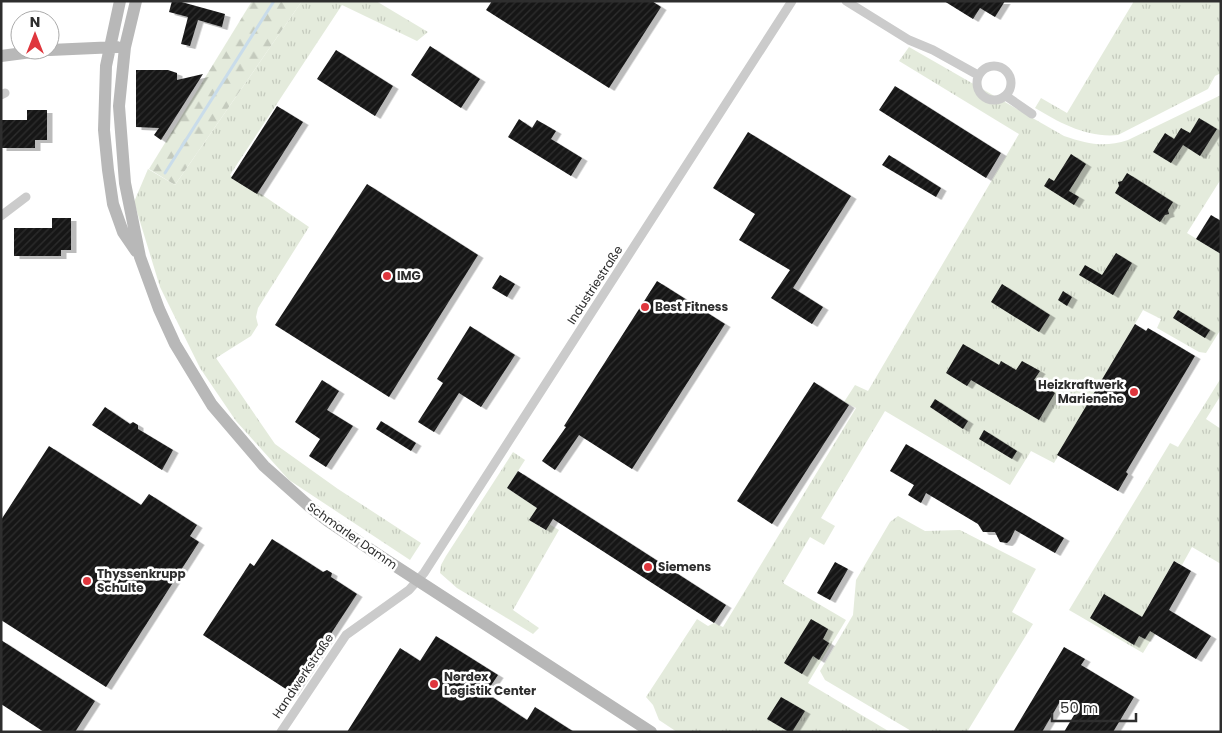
<svg xmlns="http://www.w3.org/2000/svg" width="1222" height="733" font-family="Poppins,sans-serif">
  <style>
    .grass { fill: url(#grass-tufts) }
    .forest { fill: url(#forest-firs) }
    .lines { fill: none; stroke-linecap: round; stroke-linejoin: round }
    .stream { stroke: #c9dcea; stroke-width: 3 }
    .building { fill: url(#building-hatch); filter: url(#shadow) }
    .street { stroke: #cbcbcb; stroke-width: 9 }
    .secondary { stroke: #b8b8b8; stroke-width: 12 }
    .poi-dot { fill: #df363d; stroke: #fff; stroke-width: 2 }
    .labels { text-anchor: middle; stroke-width: 5; stroke-linejoin: round; paint-order: stroke }
    .poi-label { font-size: 12px; font-weight: bold; fill: #2e2e2e; stroke: #fff; text-anchor: start }
    .street-label { font-size: 12px; fill: #2e2e2e; stroke: #fff }
  </style>
  <defs>
    <pattern id="grass-tufts" width="24" height="20" patternUnits="userSpaceOnUse" patternTransform="scale(1.25)"><rect width="24" height="20" fill="#e4ebdc"/><path d="M3 7l-1-3M5 7V3M7 7l1-3M15 17l-1-3M17 17v-4M19 17l1-3" fill="none" stroke="#c4cabd"/></pattern>
    <pattern id="forest-firs" width="22" height="20" patternUnits="userSpaceOnUse" patternTransform="scale(1.25)"><rect width="22" height="20" fill="#e4ebdc"/><path d="M5 1l3.5 6h-7zM16 11l3.5 6h-7z" fill="#c4cabd"/></pattern>
    <pattern id="building-hatch" width="6" height="6" patternUnits="userSpaceOnUse" patternTransform="scale(1.25)"><rect width="6" height="6" fill="#151515"/><path d="M-1 1l2-2M0 6l6-6M5 7l2-2" fill="none" stroke="#2f2f2f"/></pattern>
    <filter id="shadow"><feDropShadow dx="5.5" dy="3" stdDeviation="0" flood-color="#0004"/></filter>
  </defs>
  <rect width="100%" height="100%" fill="#fff"/>
  <path class="grass" d="M 302,1 L 376,1 L 428,32 L 417,41 L 342,5 L 230,175 L 264,196 L 309,227 L 258,308 L 256,317 L 258,325 L 251,336 L 216,358 L 275,444 L 338,489 L 421,543 L 410,560 L 289,480 L 236,421 L 200,368 L 160,287 L 134,202 L 148,169 L 175,185 Z
    M 1134,1 L 1221,1 L 1221,73 L 1215,76 L 1208,89 L 1118,135 C 1087,138 1060,123 1035,108 L 1041,98 L 1067,113 Z
    M 909,47 L 1064,136 C 1088,144 1104,148 1128,140 L 1221,95 L 1221,179 L 1187,233 L 1221,254 L 1221,329 L 1206,353 L 1199,352 L 1157,328 L 1161,319 L 1143,310 L 1054,463 L 1031,451 L 1010,485 L 885,411 L 821,518 L 835,526 L 824,545 L 810,537 L 783,583 L 846,620 L 808,683 L 890,732 L 677,732 L 659,720 L 653,705 L 646,697 L 697,619 L 708,626 L 714,623 L 723,627 L 856,408 L 844,402 L 855,385 L 868,391 L 1019,134 L 899,61 Z
    M 1221,378 L 1221,395 L 1206,419 L 1221,429 L 1221,564 L 1192,547 L 1182,565 L 1174,561 L 1148,606 L 1165,617 L 1143,653 L 1069,610 L 1170,443 L 1178,447 Z
    M 513,452 L 525,460 L 507,488 L 543,511 L 530,520 L 545,530 L 549,524 L 559,530 L 513,610 L 539,628 L 533,634 L 457,588 L 440,573 L 441,565 L 446,556 Z
    M 898,516 L 925,531 L 960,530 L 1036,569 L 1012,612 L 1033,624 L 967,732 L 913,732 L 825,680 L 820,671 L 853,615 L 856,580 L 890,522 Z"/>
  <path class="forest" d="M 252,1 L 302,1 L 175,185 L 149,169 Z"/>
  <g class="lines">
    <path class="stream" d="M 165,173 L 274,1"/>
  </g>
  <path class="building" d="M 172,1 L 178,1 L 225,14 L 222,27 L 198,20 L 190,46 L 181,44 L 188,17 L 169,12 Z
    M 492,1 L 652,1 L 661,7 L 609,88 L 486,10 Z
    M 944,1 L 1005,1 L 995,17 L 980,8 L 973,19 Z
    M 430,46 L 480,79 L 461,108 L 411,75 Z
    M 336,50 L 393,86 L 375,116 L 317,79 Z
    M 136,70 L 168,70 L 177,73 L 177,80 L 203,74 L 161,140 L 154,135 L 159,128 L 136,127 Z
    M 895,86 L 1001,153 L 986,178 L 879,110 Z
    M 277,106 L 303,122 L 257,194 L 231,178 Z
    M 27,110 L 47,110 L 47,140 L 35,140 L 35,148 L 1,148 L 1,120 L 27,120 Z
    M 1199,118 L 1217,129 L 1200,156 L 1183,145 L 1171,163 L 1153,152 L 1165,133 L 1174,139 L 1181,128 L 1190,133 Z
    M 519,119 L 532,128 L 537,120 L 556,131 L 551,139 L 582,158 L 571,176 L 508,137 Z
    M 748,132 L 851,196 L 793,288 L 823,307 L 812,324 L 771,298 L 790,270 L 739,240 L 755,214 L 713,188 Z
    M 1071,154 L 1086,164 L 1069,191 L 1079,197 L 1074,205 L 1044,186 L 1049,178 L 1054,181 Z
    M 889,155 L 941,188 L 936,197 L 882,165 Z
    M 1127,173 L 1173,202 L 1168,210 L 1169,214 L 1165,215 L 1160,222 L 1115,193 L 1119,186 L 1118,182 L 1122,181 Z
    M 367,184 L 478,255 L 389,397 L 275,325 Z
    M 1211,215 L 1221,221 L 1221,254 L 1196,239 Z
    M 52,218 L 71,218 L 71,250 L 61,250 L 61,256 L 14,256 L 14,228 L 52,228 Z
    M 1116,253 L 1132,263 L 1113,295 L 1079,275 L 1085,265 L 1102,275 Z
    M 500,275 L 515,284 L 507,297 L 492,288 Z
    M 657,281 L 725,324 L 632,469 L 579,435 L 555,470 L 542,461 L 566,427 L 564,426 Z
    M 1002,284 L 1050,315 L 1039,332 L 991,302 Z
    M 1063,291 L 1072,297 L 1067,306 L 1058,300 Z
    M 1178,310 L 1210,330 L 1205,338 L 1173,318 Z
    M 1135,324 L 1146,331 L 1148,328 L 1195,356 L 1126,472 L 1128,474 L 1118,491 L 1057,455 Z
    M 470,326 L 515,355 L 481,407 L 459,393 L 434,432 L 418,422 L 443,383 L 437,379 Z
    M 963,344 L 999,365 L 1001,361 L 1016,370 L 1022,361 L 1040,371 L 1034,380 L 1055,393 L 1039,420 L 971,380 L 967,386 L 946,373 Z
    M 322,380 L 339,391 L 327,410 L 353,426 L 326,467 L 309,456 L 320,439 L 295,422 Z
    M 814,382 L 849,405 L 772,524 L 737,501 Z
    M 935,399 L 968,421 L 963,429 L 930,407 Z
    M 105,407 L 130,424 L 133,422 L 138,425 L 138,429 L 173,450 L 162,470 L 92,425 Z
    M 381,421 L 416,443 L 411,451 L 376,429 Z
    M 984,430 L 1017,451 L 1012,459 L 979,439 Z
    M 906,444 L 1064,538 L 1055,553 L 1015,530 L 1010,540 L 1007,543 L 1000,542 L 995,532 L 983,532 L 978,524 L 926,493 L 921,503 L 908,495 L 914,485 L 890,471 Z
    M 49,446 L 141,505 L 149,494 L 197,525 L 190,536 L 199,542 L 106,687 L 1,620 L 1,520 Z
    M 518,471 L 726,605 L 714,623 L 553,519 L 546,530 L 529,520 L 537,508 L 507,488 Z
    M 272,539 L 323,572 L 327,570 L 332,573 L 331,577 L 357,594 L 292,693 L 203,635 L 250,563 L 254,566 Z
    M 1174,561 L 1191,571 L 1169,610 L 1211,636 L 1196,659 L 1150,631 L 1145,639 L 1139,636 L 1134,645 L 1090,618 L 1104,594 L 1142,617 Z
    M 835,562 L 848,569 L 830,600 L 817,593 Z
    M 811,619 L 828,629 L 823,639 L 829,643 L 819,660 L 813,656 L 802,674 L 784,663 Z
    M 436,636 L 498,675 L 486,693 L 527,720 L 535,707 L 574,732 L 347,732 L 400,648 L 420,661 Z
    M 1,640 L 95,701 L 75,732 L 44,732 L 1,704 Z
    M 1064,647 L 1085,659 L 1081,665 L 1134,697 L 1113,732 L 1064,732 L 1077,710 L 1061,700 L 1042,732 L 1013,732 Z
    M 781,697 L 805,711 L 792,732 L 789,732 L 767,719 Z"/>
  <g class="lines">
    <path class="street" d="M 846,1 L 909,40 L 933,50 L 978,75
      M977 83a17 17 0 1 1 34 0a17 17 0 1 1-34 0Z
      M 1,95 L 5,93
      M 1006,96 L 1032,114
      M 1,216 L 26,197
      M 281,732 L 346,635 L 409,590 L 424,573 L 792,1"/>
    <path class="secondary" d="M 120,1 L 106,66 L 104,130 L 108,170 L 113,204 L 123,232 L 136,251
      M 136,1 L 125,47 L 119,106 L 125,183 L 140,257 L 159,309 L 175,344 L 212,405 L 264,466 L 310,507 L 328,521 L 380,556 L 651,732
      M 50,50 L 117,47
      M 1,56 L 47,50"/>
  </g>
  <g class="poi-dot">
    <circle cx="387" cy="276" r="5"/>
    <circle cx="645" cy="307" r="5"/>
    <circle cx="1134" cy="392" r="5"/>
    <circle cx="648" cy="567" r="5"/>
    <circle cx="87" cy="581" r="5"/>
    <circle cx="434" cy="684" r="5"/>
  </g>
  <g class="labels">
    <g class="poi-label">
      <text x="397" y="280">IMG</text>
      <text x="655" y="311">Best Fitness</text>
      <text x="1124" y="389" text-anchor="end">Heizkraftwerk<tspan x="1124" dy="14">Marienehe</tspan></text>
      <text x="658" y="571">Siemens</text>
      <text x="97" y="578">Thyssenkrupp<tspan x="97" dy="14">Schulte</tspan></text>
      <text x="444" y="681">Nordex<tspan x="444" dy="14">Logistik Center</tspan></text>
    </g>
    <g class="street-label">
      <text transform="translate(595 285) rotate(-57)" y="4">Industriestraße</text>
      <text transform="translate(352 536) rotate(35)" y="4">Schmarler Damm</text>
      <text transform="translate(303 676) rotate(-56)" y="4">Handwerkstraße</text>
    </g>
  </g>
  <rect width="1222" height="733" fill="none" stroke="#2e2e2e" stroke-width="5"/>
  <g transform="translate(35 35)"><circle r="24" fill="#ffffff" stroke="#ababab"/>
  <path d="M0-4L9 19L0 12L-9 19Z" fill="#df363d"/>
  <text y="-8" font-size="14" font-weight="bold" text-anchor="middle" fill="#2e2e2e">N</text>
  </g>
  <path d="M1052 713v8h84v-8" fill="none" stroke="#2e2e2e" stroke-width="2.5"/>
  <text x="1060" y="713" font-size="15" fill="#2e2e2e" stroke="#ffffff" stroke-width="4" paint-order="stroke">50 m</text>
</svg>
